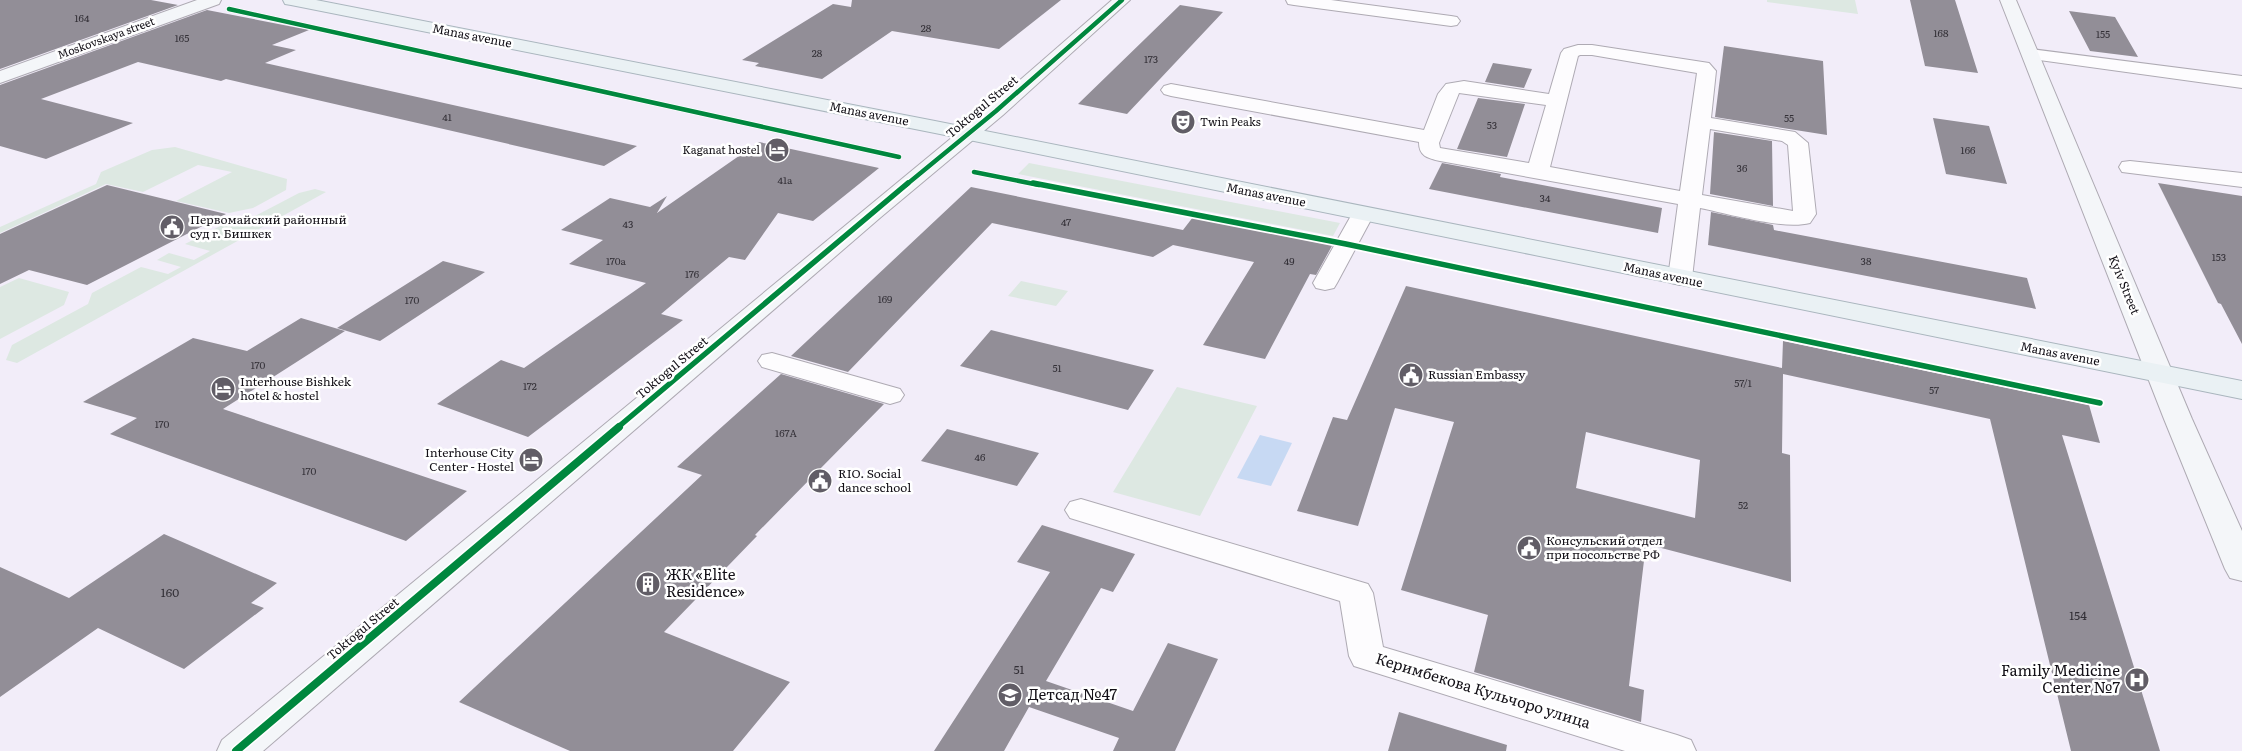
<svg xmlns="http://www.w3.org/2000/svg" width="2242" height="751" font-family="Literata,serif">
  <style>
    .green { fill: #dde8e2 }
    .water { fill: #c7d9f3 }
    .building { fill: #928e97; fill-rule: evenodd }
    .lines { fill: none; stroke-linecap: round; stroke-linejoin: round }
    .minor-casing { stroke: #aeaab3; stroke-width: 2 }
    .secondary-casing { stroke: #aeaab3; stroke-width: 2 }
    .primary-casing { stroke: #aab6be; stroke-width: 2 }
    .minor { fill: #fdfcfe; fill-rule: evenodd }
    .secondary { fill: #f4f6f9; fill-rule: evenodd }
    .primary { fill: #eaf1f4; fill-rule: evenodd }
    .cycleway-far2-casing { stroke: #fff; stroke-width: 6 }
    .cycleway-far1-casing { stroke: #fff; stroke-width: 9 }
    .cycleway-casing { stroke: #fff; stroke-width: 11 }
    .cycleway-far2 { stroke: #00873e; stroke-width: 4.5 }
    .cycleway-far1 { stroke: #00873e; stroke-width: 5.5 }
    .cycleway { stroke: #00873e; stroke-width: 8 }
    .labels { text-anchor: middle; stroke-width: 5; stroke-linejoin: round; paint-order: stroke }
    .number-label { font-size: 10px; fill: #333037 }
    .far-street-label { font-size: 11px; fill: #131017; stroke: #fff }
    .far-poi-label { font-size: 11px; fill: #131017; stroke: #fff; text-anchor: start }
    .street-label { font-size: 12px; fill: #131017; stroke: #fff }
    .poi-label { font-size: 12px; fill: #131017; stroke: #fff; text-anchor: start }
    .near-number-label { font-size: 12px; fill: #333037 }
    .near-poi-label { font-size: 15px; fill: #131017; stroke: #fff; text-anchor: start }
    .near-street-label { font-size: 15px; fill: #131017; stroke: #fff }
  </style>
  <rect width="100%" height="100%" fill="#f2edf9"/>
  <path class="green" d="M 1767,0 L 1855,0 L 1858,14 L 1767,2 Z
    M 175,147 L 287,179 L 286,190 L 253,208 L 229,213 L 176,201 L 232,172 L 198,165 L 143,192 L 106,184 L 0,233 L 0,227 L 96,184 L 101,172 L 152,150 Z
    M 1029,163 L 1340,223 L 1333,236 L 1018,174 Z
    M 315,189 L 326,192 L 17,363 L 6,360 L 12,345 L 88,304 L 92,293 L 141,267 L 168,274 L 181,267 L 157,260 L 169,253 L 194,260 L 210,251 L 185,244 L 228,222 L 257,215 L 299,193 Z
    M 19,278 L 69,292 L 64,305 L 0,339 L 0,287 Z
    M 1021,281 L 1068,291 L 1056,306 L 1008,296 Z
    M 1177,387 L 1257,406 L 1200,516 L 1113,492 Z"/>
  <path class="water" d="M 1260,435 L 1292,443 L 1271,486 L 1237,478 Z"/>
  <path class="building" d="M 0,0 L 151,0 L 178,5 L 0,69 Z
    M 852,0 L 1061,0 L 999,49 L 892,31 L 822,79 L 755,66 L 759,63 L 742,60 L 833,4 L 851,7 Z
    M 1910,0 L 1955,0 L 1978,73 L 1925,66 Z
    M 1180,5 L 1223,12 L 1127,114 L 1078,104 Z
    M 207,10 L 309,30 L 272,45 L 296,50 L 265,63 L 637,146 L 604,166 L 226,79 L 221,81 L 138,62 L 41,99 L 133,123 L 46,159 L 0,146 L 0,85 Z
    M 2069,11 L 2115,17 L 2138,57 L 2090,51 Z
    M 1724,46 L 1823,61 L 1827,135 L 1715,117 Z
    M 1493,63 L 1532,69 L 1524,88 L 1485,82 Z
    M 1478,98 L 1525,104 L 1507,157 L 1457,149 Z
    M 1933,118 L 1989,126 L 2007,184 L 1946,174 Z
    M 1714,132 L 1772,141 L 1773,206 L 1710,194 Z
    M 759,142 L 879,168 L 813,221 L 778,213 L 745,260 L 729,257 L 661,314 L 683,320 L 528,437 L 437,404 L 501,360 L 524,368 L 646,283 L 569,264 L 603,240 L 561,230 L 610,198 L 650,207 L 667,196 L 657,213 Z
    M 1442,163 L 1501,174 L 1500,177 L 1662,208 L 1658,233 L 1429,189 Z
    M 2158,183 L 2242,196 L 2242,344 L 2221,304 L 2218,303 Z
    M 107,185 L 226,214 L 87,285 L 29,270 L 0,284 L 0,234 Z
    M 971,187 L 1183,230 L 1193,217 L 1333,244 L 1316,275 L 1310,274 L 1265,359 L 1203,345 L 1254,262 L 1173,245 L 1153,257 L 992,223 L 848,372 L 791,356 Z
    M 1711,212 L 1773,225 L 1774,230 L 2027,278 L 2036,309 L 1708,245 Z
    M 443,261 L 485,272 L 380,341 L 337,328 Z
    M 1406,286 L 1782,368 L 1783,341 L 2089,405 L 2100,443 L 2062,435 L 2160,751 L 2071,751 L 1990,419 L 1783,374 L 1782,453 L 1790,455 L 1791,582 L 1646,544 L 1629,686 L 1644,690 L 1641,722 L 1474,672 L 1488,615 L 1401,590 L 1454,422 L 1395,408 L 1358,526 L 1297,511 L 1333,417 L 1347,420 ZM 1586,432 L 1700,460 L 1695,518 L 1576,488 Z
    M 301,318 L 345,331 L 223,409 L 467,491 L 406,541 L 110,434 L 137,418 L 83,402 L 193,338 L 247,351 Z
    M 991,330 L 1154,370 L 1128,410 L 960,366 Z
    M 781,374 L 884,404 L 755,535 L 757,536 L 664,632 L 790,682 L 733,751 L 570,751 L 459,702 L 702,475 L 677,467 Z
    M 947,429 L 1039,453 L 1017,486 L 921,461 Z
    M 1042,525 L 1135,554 L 1113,592 L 1101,588 L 1046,681 L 1133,711 L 1168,643 L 1218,659 L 1175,751 L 1113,751 L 1119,738 L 1029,707 L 1004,751 L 934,751 L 1050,572 L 1017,562 Z
    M 164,534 L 277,583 L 251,603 L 264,608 L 184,669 L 98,628 L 0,697 L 0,567 L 69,598 Z
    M 1399,712 L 1507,745 L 1506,751 L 1388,751 Z"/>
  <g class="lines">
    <defs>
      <path id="minor" d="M 1286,0 L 1331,0 L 1451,16 L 1457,17 L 1460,21 L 1457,25 L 1451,26 L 1294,5 L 1288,4 Z
        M 1578,45 L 1592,45 L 1709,63 L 1716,71 L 1711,118 L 1795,132 L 1808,143 L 1816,214 L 1810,223 C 1783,230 1730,214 1700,208 L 1692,278 L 1689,283 L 1680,285 L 1671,283 L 1668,278 L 1678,204 L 1440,161 C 1427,158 1419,156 1419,142 L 1171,96 L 1164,94 L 1161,90 L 1164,86 L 1171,84 L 1424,130 L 1438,94 L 1446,84 L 1464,81 L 1549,94 L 1561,53 L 1564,49 ZM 1580,55 L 1592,55 L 1697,73 L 1680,191 L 1550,167 L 1578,56 ZM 1459,93 L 1546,105 L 1529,163 L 1440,148 L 1439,143 ZM 1710,129 L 1782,141 L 1788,145 L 1793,211 L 1702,195 Z
        M 2031,49 L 2242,76 L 2242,88 L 2025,58 L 2022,54 L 2025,50 Z
        M 2130,161 L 2242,173 L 2242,187 L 2122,172 L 2119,167 L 2122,162 Z
        M 1363,207 L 1371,209 L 1374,214 L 1337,283 L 1334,288 L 1325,290 L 1316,288 L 1313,283 L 1352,214 L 1355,209 Z
        M 772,353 L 900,389 L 904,395 L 900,401 L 890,404 L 762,367 L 758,361 L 762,355 Z
        M 1081,499 L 1368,584 L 1373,593 L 1383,647 L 1677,735 L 1691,740 L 1696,751 L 1625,751 L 1354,666 L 1349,656 L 1340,601 L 1070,518 L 1065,510 L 1070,502 Z"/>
      <path id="secondary" d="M 197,0 L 221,0 L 219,4 L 0,83 L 0,71 Z
        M 1112,0 L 1130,0 L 1003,115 L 881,217 L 263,751 L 217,751 L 222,740 L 989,107 Z
        M 2000,0 L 2016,0 L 2192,419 L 2242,531 L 2242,581 L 2230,578 L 2225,569 L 2164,419 Z"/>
      <path id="primary" d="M 283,0 L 316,0 L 935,121 L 2242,381 L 2242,399 L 935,133 L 291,5 L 285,4 Z"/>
    </defs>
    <use href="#minor" class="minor-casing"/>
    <use href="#secondary" class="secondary-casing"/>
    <use href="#primary" class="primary-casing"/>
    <use href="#minor" class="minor"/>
    <use href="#secondary" class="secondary"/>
    <use href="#primary" class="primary"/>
    <defs>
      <path id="cycleway-far2" d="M 229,9 L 899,157
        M 974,172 L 1039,185
        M 906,185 L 996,111 L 1122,0"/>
      <path id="cycleway-far1" d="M 1033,183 L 1346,244 L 2100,403
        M 617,428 L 908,183"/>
      <path id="cycleway" d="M 236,751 L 619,427"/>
    </defs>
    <use href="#cycleway-far2" class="cycleway-far2-casing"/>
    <use href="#cycleway-far1" class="cycleway-far1-casing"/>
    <use href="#cycleway" class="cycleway-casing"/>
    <use href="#cycleway-far2" class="cycleway-far2"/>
    <use href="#cycleway-far1" class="cycleway-far1"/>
    <use href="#cycleway" class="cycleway"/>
  </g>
  <defs>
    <symbol id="theatre-disc" viewBox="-11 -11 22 22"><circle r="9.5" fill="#615d66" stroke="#fff"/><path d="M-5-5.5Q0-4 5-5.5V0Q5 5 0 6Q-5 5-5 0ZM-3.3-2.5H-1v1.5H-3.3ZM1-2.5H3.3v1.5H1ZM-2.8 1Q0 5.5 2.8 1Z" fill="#fff"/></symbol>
    <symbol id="hotel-disc" viewBox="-11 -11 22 22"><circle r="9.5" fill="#615d66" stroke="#fff"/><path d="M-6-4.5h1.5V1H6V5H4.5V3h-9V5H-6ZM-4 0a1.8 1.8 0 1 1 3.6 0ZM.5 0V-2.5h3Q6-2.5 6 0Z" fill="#fff"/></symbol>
    <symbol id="civic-disc" viewBox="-11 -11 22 22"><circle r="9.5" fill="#615d66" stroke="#fff"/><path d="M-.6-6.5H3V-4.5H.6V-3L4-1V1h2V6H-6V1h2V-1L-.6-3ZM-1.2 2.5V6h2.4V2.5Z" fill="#fff"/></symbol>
    <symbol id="building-disc" viewBox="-11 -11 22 22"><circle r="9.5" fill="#615d66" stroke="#fff"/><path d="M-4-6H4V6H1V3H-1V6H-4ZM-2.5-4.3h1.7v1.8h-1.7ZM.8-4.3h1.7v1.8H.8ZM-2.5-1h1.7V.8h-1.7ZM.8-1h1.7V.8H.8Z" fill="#fff"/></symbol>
    <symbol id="hospital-disc" viewBox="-11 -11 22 22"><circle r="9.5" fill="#615d66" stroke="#fff"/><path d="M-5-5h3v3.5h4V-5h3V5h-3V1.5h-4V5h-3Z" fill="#fff"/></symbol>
    <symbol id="school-disc" viewBox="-11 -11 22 22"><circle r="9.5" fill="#615d66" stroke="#fff"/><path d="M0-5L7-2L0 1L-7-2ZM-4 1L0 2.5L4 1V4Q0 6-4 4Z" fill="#fff"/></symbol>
  </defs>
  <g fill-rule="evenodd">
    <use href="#theatre-disc" x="1169" y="108" width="28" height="28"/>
    <use href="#hotel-disc" x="763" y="136" width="28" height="28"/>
    <use href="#civic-disc" x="158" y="213" width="28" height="28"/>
    <use href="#civic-disc" x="1397" y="361" width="28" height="28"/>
    <use href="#hotel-disc" x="209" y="375" width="28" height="28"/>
    <use href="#hotel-disc" x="517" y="446" width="28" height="28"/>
    <use href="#civic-disc" x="806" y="467" width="28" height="28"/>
    <use href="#civic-disc" x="1515" y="534" width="28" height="28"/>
    <use href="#building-disc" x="634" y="570" width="28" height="28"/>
    <use href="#hospital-disc" x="2123" y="666" width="28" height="28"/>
    <use href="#school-disc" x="996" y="681" width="28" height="28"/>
  </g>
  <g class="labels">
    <g class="number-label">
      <text x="82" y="22">164</text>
      <text x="926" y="32">28</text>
      <text x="1941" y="37">168</text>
      <text x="2103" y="38">155</text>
      <text x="182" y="42">165</text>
      <text x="817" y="57">28</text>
      <text x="1151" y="63">173</text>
      <text x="447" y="121">41</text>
      <text x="1789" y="122">55</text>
      <text x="1492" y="129">53</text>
      <text x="1968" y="154">166</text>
      <text x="1742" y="172">36</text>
      <text x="785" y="184">41а</text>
      <text x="1545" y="202">34</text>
      <text x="1066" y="226">47</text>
      <text x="628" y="228">43</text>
      <text x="2219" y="261">153</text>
      <text x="616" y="265">170а</text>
      <text x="1289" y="265">49</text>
      <text x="1866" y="265">38</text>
      <text x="692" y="278">176</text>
      <text x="885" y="303">169</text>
      <text x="412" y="304">170</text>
      <text x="258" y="369">170</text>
      <text x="1057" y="372">51</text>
      <text x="1743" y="387">57/1</text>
      <text x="530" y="390">172</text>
      <text x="1934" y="394">57</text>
      <text x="162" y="428">170</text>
      <text x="786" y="437">167A</text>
      <text x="980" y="461">46</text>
      <text x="309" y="475">170</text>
      <text x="1743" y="509">52</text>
    </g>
    <g class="far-street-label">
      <text transform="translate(106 38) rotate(-20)" y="4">Moskovskaya street</text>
    </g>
    <g class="far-poi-label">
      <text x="1200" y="126">Twin Peaks</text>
      <text x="760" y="154" text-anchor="end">Kaganat hostel</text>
    </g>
    <g class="street-label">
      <text transform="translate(472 36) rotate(11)" y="4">Manas avenue</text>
      <text transform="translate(982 107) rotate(-40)" y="4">Toktogul Street</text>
      <text transform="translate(869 114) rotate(11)" y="4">Manas avenue</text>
      <text transform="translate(1266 195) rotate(11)" y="4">Manas avenue</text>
      <text transform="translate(1663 275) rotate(12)" y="4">Manas avenue</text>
      <text transform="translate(2124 285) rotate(68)" y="4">Kyiv Street</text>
      <text transform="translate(2060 354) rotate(11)" y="4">Manas avenue</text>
      <text transform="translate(672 368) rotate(-40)" y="4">Toktogul Street</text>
      <text transform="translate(363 629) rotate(-40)" y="4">Toktogul Street</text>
    </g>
    <g class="poi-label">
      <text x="190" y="224">Первомайский районный<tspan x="190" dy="14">суд г. Бишкек</tspan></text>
      <text x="1428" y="379">Russian Embassy</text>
      <text x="240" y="386">Interhouse Bishkek<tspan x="240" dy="14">hotel &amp; hostel</tspan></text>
      <text x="514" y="457" text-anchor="end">Interhouse City<tspan x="514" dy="14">Center - Hostel</tspan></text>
      <text x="838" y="478">RIO. Social<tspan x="838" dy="14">dance school</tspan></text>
      <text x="1546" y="545">Консульский отдел<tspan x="1546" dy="14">при посольстве РФ</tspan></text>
    </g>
    <g class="near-number-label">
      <text x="170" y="597">160</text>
      <text x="2078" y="620">154</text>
      <text x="1019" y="674">51</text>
    </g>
    <g class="near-poi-label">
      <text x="666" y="580">ЖК «Elite<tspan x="666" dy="17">Residence»</tspan></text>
      <text x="2120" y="676" text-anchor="end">Family Medicine<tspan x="2120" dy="17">Center №7</tspan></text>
      <text x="1028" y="700">Детсад №47</text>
    </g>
    <g class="near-street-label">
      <text transform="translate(1483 691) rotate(17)" y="5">Керимбекова Кульчоро улица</text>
    </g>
  </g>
</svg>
